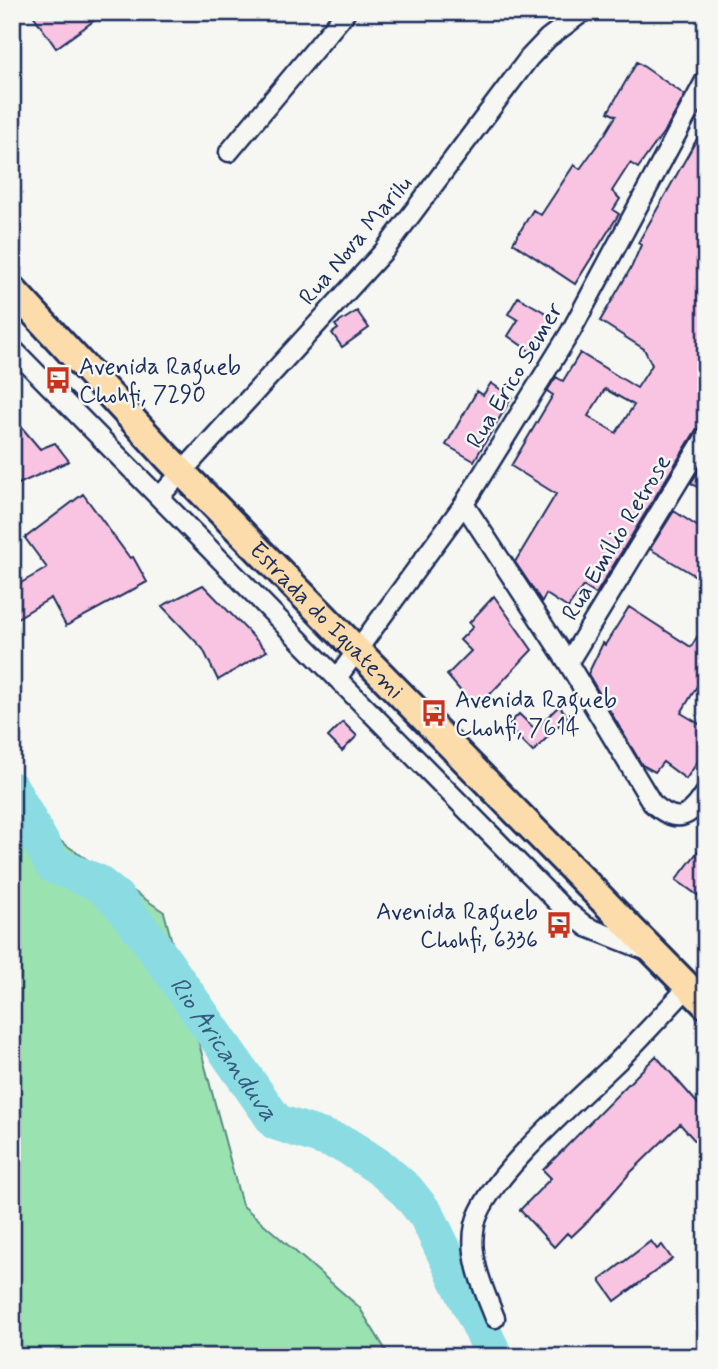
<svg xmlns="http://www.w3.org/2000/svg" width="718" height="1369" font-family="Mynerve,sans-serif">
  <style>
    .green { fill: #9ae2b0; stroke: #5a8887; stroke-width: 2 }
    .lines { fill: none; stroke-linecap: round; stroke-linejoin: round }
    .river { stroke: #8adce2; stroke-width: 37 }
    .building { fill: #f8c4e1; stroke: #1b2f5e; stroke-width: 2; fill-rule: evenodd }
    .street-casing { stroke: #1b2f5e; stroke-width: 23 }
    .primary-casing { stroke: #1b2f5e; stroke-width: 32 }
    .street { stroke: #f6f6f2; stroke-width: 18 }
    .primary { stroke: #fddcac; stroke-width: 26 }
    .labels { text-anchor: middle; stroke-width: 5; stroke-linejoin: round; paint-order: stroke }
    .street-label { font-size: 24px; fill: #1b2f5e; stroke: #f6f6f2 }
    .poi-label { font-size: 24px; fill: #1b2f5e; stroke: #f6f6f2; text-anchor: start }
    .water-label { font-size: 26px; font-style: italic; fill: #375a7f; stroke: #f6f6f2 }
  </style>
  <rect width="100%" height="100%" fill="#f6f6f2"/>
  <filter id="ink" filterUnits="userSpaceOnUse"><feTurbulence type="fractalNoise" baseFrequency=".0143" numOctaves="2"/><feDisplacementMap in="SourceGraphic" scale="14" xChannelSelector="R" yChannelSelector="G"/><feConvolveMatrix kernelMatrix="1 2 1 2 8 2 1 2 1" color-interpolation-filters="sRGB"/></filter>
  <g filter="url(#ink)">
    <path class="green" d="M 12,808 L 164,912 L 242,1205 L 359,1307 L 390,1357 L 12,1357 Z"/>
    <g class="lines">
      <path class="river" id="s1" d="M 12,790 L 53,865 L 96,882 L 116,898 L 147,937 L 276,1122 L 346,1145 L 382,1169 L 407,1191 L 427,1216 L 495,1357"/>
    </g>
    <path class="building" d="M 31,12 L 106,12 L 56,48 Z
      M 637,62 L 685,95 L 668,126 L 638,168 L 630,163 L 612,191 L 620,199 L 613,210 L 619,214 L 575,284 L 513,243 L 533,210 L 541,215 L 574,165 L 580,169 L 605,134 L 616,116 L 608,112 Z
      M 706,123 L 706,425 L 696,430 L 596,594 L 583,586 L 568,608 L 546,594 L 542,602 L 515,562 L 556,494 L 511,466 L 553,395 L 547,391 L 556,377 L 563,381 L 580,353 L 637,388 L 652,365 L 644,349 L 600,321 L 632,266 L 641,245 L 638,243 ZM 605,389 L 634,405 L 616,433 L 588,416 Z
      M 518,297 L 556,319 L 544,341 L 539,338 L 531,352 L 508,336 L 518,320 L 508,314 Z
      M 357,311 L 369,328 L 342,347 L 332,333 L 338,329 L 335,325 Z
      M 491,383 L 512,397 L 474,461 L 446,445 L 477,391 L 483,395 Z
      M 12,416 L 40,449 L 55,443 L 69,461 L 12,487 Z
      M 706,458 L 706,493 L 691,483 Z
      M 83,494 L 130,558 L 133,557 L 147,582 L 66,626 L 51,598 L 12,621 L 12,588 L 47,568 L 25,538 Z
      M 674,511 L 706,532 L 706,582 L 650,549 Z
      M 203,585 L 267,651 L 218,680 L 203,649 L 162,606 Z
      M 494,596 L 532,650 L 476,709 L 447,675 L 471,651 L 460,640 L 473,627 L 469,623 Z
      M 629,607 L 691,647 L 706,622 L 706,671 L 681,713 L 706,728 L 706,764 L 699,760 L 686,779 L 663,762 L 655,772 L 642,765 L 588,674 L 603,643 L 605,645 Z
      M 559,706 L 568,716 L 533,752 L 507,726 L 519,714 L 535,729 Z
      M 343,722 L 357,736 L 342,751 L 328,737 Z
      M 706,841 L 706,901 L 676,880 Z
      M 656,1056 L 706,1113 L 706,1153 L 680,1124 L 630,1173 L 589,1220 L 571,1237 L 567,1233 L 554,1247 L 520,1210 L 551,1178 L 543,1170 Z
      M 651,1241 L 657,1249 L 662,1245 L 672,1259 L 615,1301 L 600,1280 Z"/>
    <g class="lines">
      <defs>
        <path id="street" d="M 229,152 L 346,12
          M 12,348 L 563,908 L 587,927 L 648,951
          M 160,496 L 384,251 L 529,58 L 548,38 L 583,12
          M 464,504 L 568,663 L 652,803 C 677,825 689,819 706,792
          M 568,663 L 706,436
          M 337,678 L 464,504 L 571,331 L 706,79
          M 495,1318 C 484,1290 468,1257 475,1225 C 484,1180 582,1096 618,1061 C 642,1037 665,1012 688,987"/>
        <g id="primary">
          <path id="s2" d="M 12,289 L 169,459 L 706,1005"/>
        </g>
      </defs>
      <use href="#street" class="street-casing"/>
      <use href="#primary" class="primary-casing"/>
      <use href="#street" class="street"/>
      <use href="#primary" class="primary"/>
    </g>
  </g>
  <defs>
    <symbol id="bus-bare" viewBox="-9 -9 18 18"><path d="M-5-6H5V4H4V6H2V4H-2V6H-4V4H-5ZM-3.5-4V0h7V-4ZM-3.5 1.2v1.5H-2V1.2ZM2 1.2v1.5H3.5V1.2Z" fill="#c8321e" stroke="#f6f6f2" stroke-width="2.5" paint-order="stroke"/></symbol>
  </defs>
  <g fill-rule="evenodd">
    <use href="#bus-bare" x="39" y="361" width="38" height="38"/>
    <use href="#bus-bare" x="415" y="694" width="38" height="38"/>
    <use href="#bus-bare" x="540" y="906" width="38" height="38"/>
  </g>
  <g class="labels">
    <g class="street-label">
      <text transform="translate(355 240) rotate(-50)" y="8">Rua Nova Marilu</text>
      <text transform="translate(514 375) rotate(-59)" y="8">Rua Erico Semer</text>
      <text transform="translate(616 537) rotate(-59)" y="8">Rua Emílio Retrose</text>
      <text dy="8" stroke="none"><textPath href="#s2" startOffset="457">Estrada do Iguatemi</textPath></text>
    </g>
    <g class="poi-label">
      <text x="79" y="374">Avenida Ragueb<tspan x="79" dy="28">Chohfi, 7290</tspan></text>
      <text x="455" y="707">Avenida Ragueb<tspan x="455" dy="28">Chohfi, 7614</tspan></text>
      <text x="538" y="919" text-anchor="end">Avenida Ragueb<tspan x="538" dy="28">Chohfi, 6336</tspan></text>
    </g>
    <g class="water-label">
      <text dy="9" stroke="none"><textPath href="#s1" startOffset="343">Rio Aricanduva</textPath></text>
    </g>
  </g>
  <rect width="718" height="1369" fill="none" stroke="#f6f6f2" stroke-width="42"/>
  <rect x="21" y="21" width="676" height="1327" fill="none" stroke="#1b2f5e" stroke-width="2.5" filter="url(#ink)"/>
</svg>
